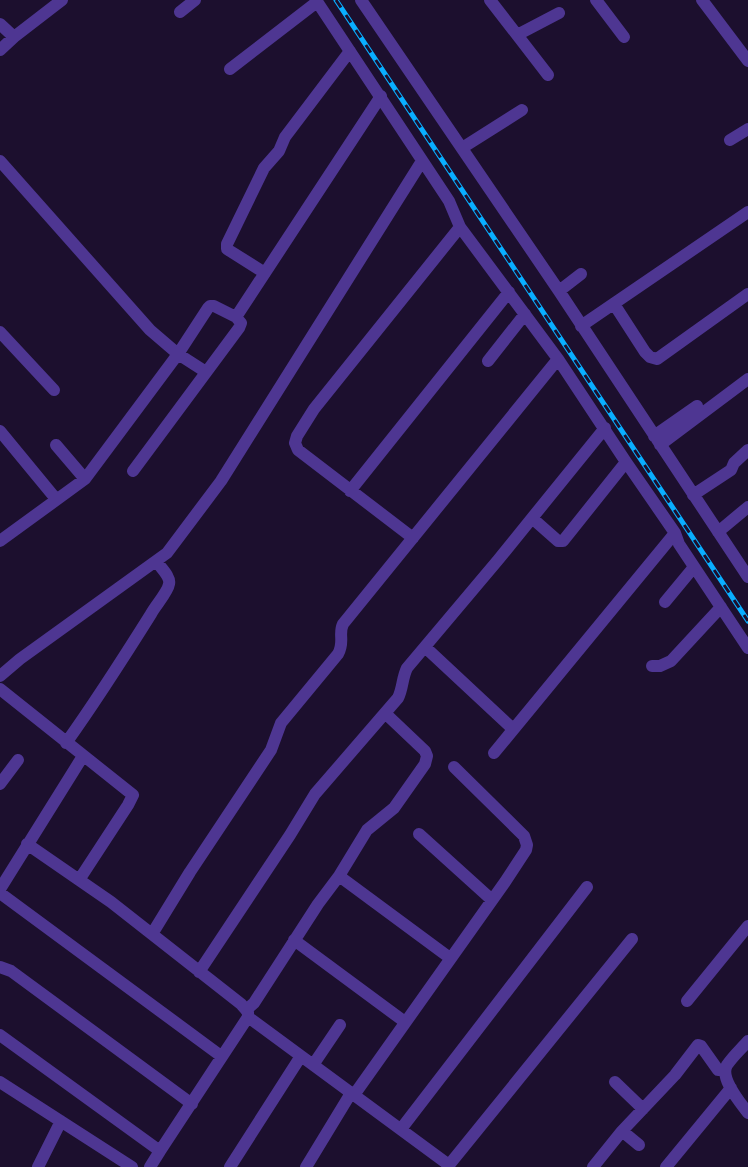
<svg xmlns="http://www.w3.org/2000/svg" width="748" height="1167" font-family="'Alegreya Sans',sans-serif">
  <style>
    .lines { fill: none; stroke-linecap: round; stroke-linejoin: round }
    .minor { stroke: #4e3692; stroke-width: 12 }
    .rail-casing { stroke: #09aeff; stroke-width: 5 }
    .rail { stroke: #1c0f2e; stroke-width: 3; stroke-dasharray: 9; stroke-linecap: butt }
  </style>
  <rect width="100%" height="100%" fill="#1c0f2e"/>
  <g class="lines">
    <path class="minor" d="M 316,0 L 449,201 L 460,227 L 558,359 L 626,462 L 675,533 L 679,544 L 748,648
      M 361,0 L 559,291 L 748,577
      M 490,0 L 548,75
      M 596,0 L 624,37
      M 702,0 L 748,61
      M 180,12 L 195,0
      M 0,24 L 14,37
      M 517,35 L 559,13
      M 0,50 L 14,37 L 62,0
      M 230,69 L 317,2
      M 730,140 L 748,129
      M 462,148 L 522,110
      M 0,161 L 150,330 L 178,354 L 206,372
      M 265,273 L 230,251 L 227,249 L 227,244 L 264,168 L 279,151 L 285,137 L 350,51
      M 559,291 L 581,274
      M 614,304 L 645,352 L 650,357 L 657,359 L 748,294
      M 236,317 L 381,96
      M 581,326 L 748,212
      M 0,332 L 54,390
      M 488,361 L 525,314
      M 0,431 L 56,499
      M 654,436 L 697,406
      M 56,445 L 85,479
      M 660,445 L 748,379
      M 350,491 L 509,292
      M 693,495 L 731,470 L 734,463 L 748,450
      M 532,518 L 558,541 L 563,541 L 626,462
      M 718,532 L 748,507
      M 413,538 L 298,450 L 295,443 L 297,436 L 314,409 L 460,227
      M 0,541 L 85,479 L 178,354 L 208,308 L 210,306 L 214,306 L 236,317 L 241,323 L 239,328 L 133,471
      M 665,602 L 694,567
      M 425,647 L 513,729
      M 652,666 L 660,666 L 671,661 L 721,607
      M 0,676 L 20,659 L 167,553 L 221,481 L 422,161
      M 0,689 L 133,795 L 128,805 L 79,880
      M 66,743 C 96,701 124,657 151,614 C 155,606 168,592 169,584 C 171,577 161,568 157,562
      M 494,753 L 675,533
      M 0,784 L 18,760
      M 419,834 L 492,900
      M 339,876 L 450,958
      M 0,889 L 83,756
      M 0,893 L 221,1056
      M 152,934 L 190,872 L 271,750 L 281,723 L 338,654 C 345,642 338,634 343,624 L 558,359
      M 294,940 L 405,1022
      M 0,967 L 11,971 L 192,1104
      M 199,972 L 290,835 L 315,794 L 398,698 C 403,688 402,678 407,668 L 498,560 L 605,428
      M 687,1001 L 748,926
      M 246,1010 L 254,1003 L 318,904 L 339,876 L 367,830 L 394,808 L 425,764 L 427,756 L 425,751 L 386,714
      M 248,1017 L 449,1165 L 447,1167
      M 0,1035 L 160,1151 L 248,1017 L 248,1012 L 241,1004 L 111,902 L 27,844
      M 748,1041 C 741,1049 733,1056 727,1065 C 719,1078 740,1102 748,1113
      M 313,1065 L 340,1025
      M 0,1082 L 132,1167
      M 615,1082 L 643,1109
      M 354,1095 L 505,882 L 526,850 L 527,845 L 524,836 L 454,767
      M 401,1129 L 587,887
      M 622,1131 L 639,1145
      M 449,1165 L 632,939
      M 38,1167 L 61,1121
      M 150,1167 L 160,1151
      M 230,1167 L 301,1056
      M 306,1167 L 351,1093
      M 593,1167 L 622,1131 L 675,1075 L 698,1045 L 701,1046 L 718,1070 L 725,1070
      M 666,1167 L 731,1088"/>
    <defs>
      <path id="rail" d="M 336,0 L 748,621"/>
    </defs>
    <use href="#rail" class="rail-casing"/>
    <use href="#rail" class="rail"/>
  </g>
</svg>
